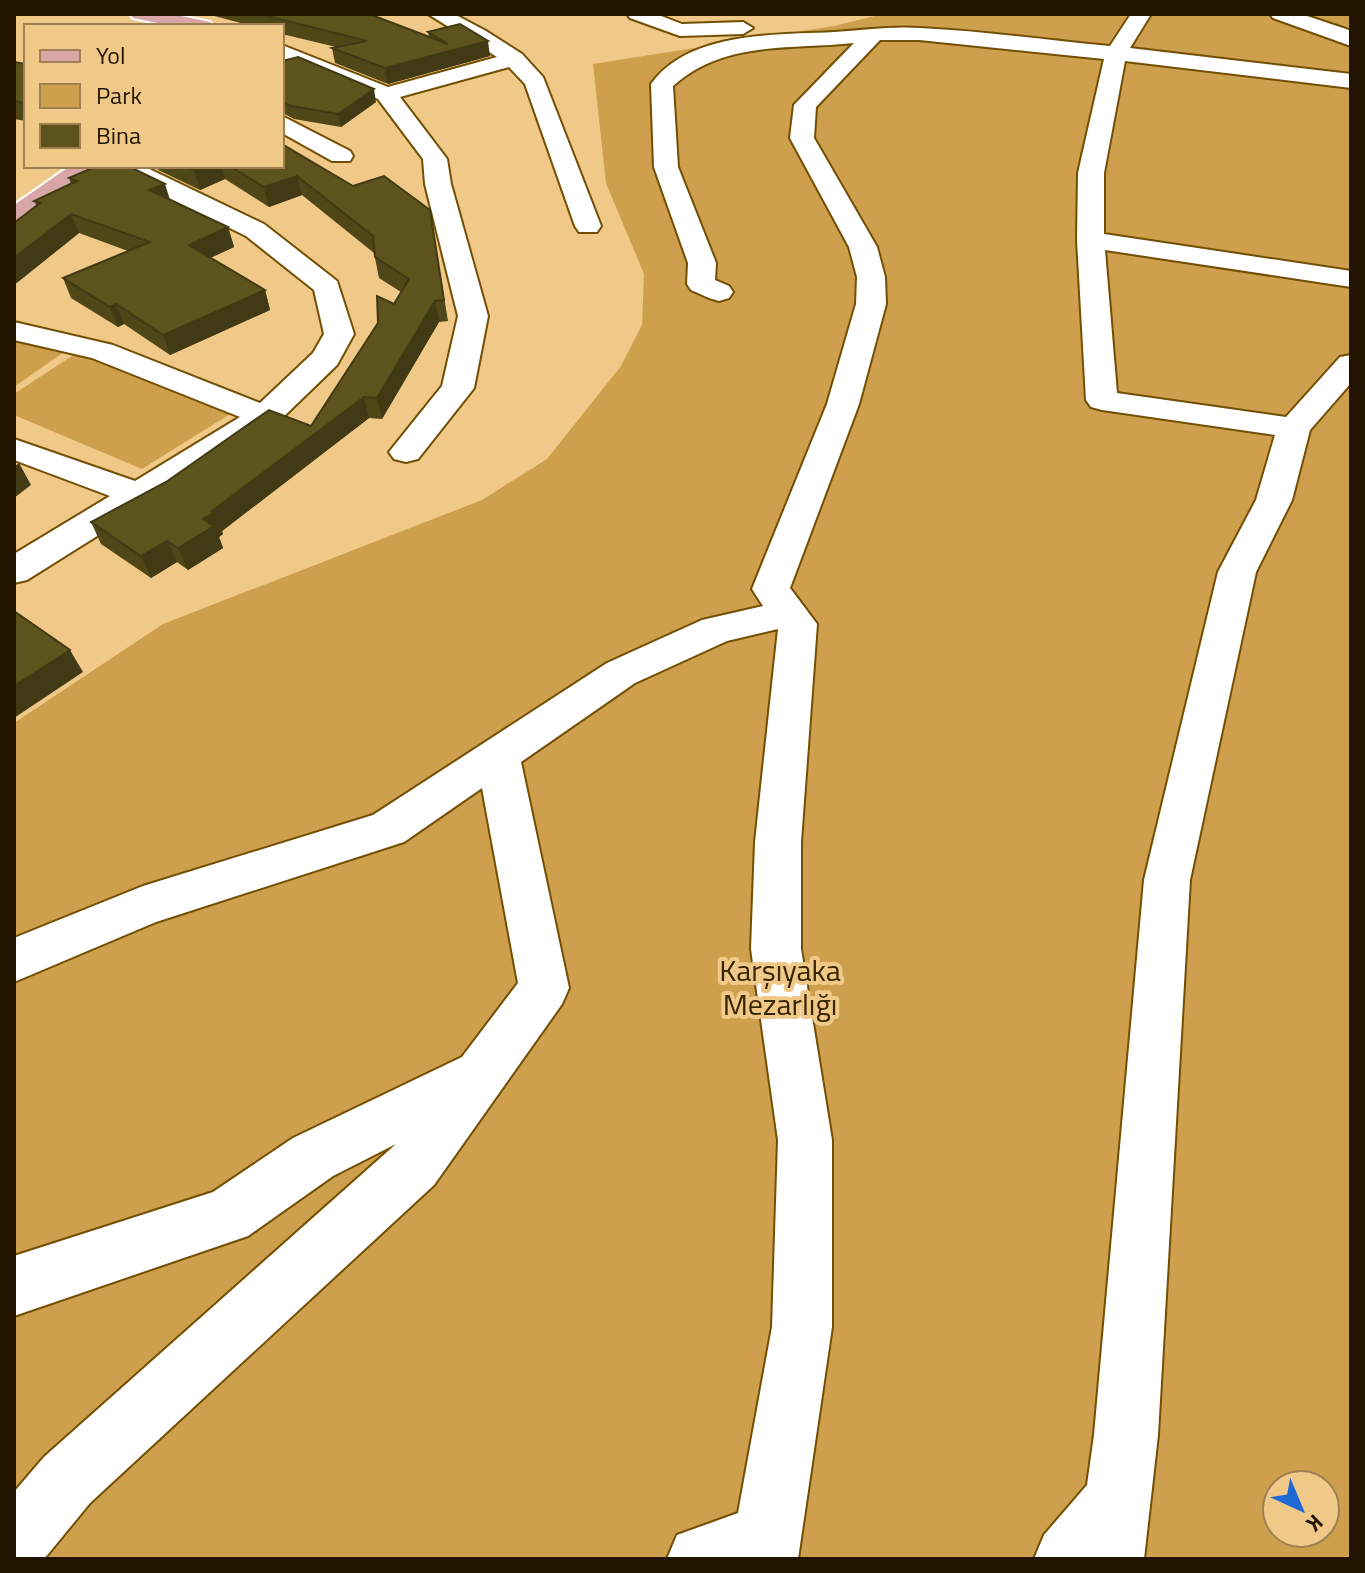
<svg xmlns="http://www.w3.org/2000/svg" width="1365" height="1573" font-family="'Titillium Web',sans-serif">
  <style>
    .green { fill: #ce9f4d; fill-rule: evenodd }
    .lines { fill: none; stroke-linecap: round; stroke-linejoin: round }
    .minor-casing { stroke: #724f03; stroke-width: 4 }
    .major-casing { stroke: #fff; stroke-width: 4 }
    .minor { fill: #fff; fill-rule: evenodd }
    .major { fill: #d8a6a7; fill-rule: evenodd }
    .wall { fill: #504718 }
    .shaded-wall { fill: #413a14 }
    .building { fill: #5d531c; stroke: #413a14; stroke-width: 2 }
    .labels { text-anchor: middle; stroke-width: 8; stroke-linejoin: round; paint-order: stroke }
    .park-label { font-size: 30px; fill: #392500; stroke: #f0c888 }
  </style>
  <rect width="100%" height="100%" fill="#f0c888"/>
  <path class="green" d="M 883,14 L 1351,14 L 1351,1559 L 14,1559 L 14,723 L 163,624 L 482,500 L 547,459 L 621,366 L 642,325 L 644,274 L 606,183 L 593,64 L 834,26 ZM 1277,1485 L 1325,1485 L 1325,1533 L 1277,1533 Z
    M 14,338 L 64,352 L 14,387 Z
    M 78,352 L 230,414 L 142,469 L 14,415 L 14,394 Z"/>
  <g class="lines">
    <defs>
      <path id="minor" d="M 428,14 L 454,14 L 486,31 L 522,54 L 543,77 L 601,226 L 597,232 L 579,232 L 575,226 L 525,84 L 509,67 L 400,97 L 447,159 L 451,184 L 488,316 L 474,388 L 418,459 L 406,462 L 394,459 L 389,452 L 442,386 L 458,316 L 425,184 L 423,159 L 378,99 L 282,59 L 282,45 L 388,87 L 497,57 Z
        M 627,14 L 656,14 L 682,24 L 743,22 L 753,28 L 743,34 L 680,36 L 630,18 Z
        M 1131,14 L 1151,14 L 1130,48 L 1351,74 L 1351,88 L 1125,61 L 1104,173 L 1104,234 L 1351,271 L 1351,287 L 1105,250 L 1117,393 L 1286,417 L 1340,357 L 1351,355 L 1351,383 L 1310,430 L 1292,500 L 1256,572 L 1190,880 L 1158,1435 L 1144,1559 L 1034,1559 L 1044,1535 L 1087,1485 L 1094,1435 L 1144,880 L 1218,572 L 1256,500 L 1275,435 L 1102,410 L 1091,407 L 1086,400 L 1077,240 L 1078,173 L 1104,59 L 919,40 L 880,40 L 816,107 L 814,138 L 877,247 L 885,277 L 886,304 L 859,404 L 790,588 L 817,624 L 801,842 L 801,949 L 832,1140 L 832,1327 L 798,1559 L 667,1559 L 677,1535 L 738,1513 L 772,1327 L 778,1140 L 751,949 L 755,842 L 778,629 L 727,641 L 635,683 L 521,762 L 569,988 L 562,1004 L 434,1185 L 90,1503 L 44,1559 L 14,1559 L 14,1492 L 44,1457 L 396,1144 L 333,1176 L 248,1236 L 14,1316 L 14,1256 L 213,1192 L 293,1138 L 462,1057 L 518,983 L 482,788 L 404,842 L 156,922 L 14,982 L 14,938 L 143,886 L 373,815 L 607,663 L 702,620 L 763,606 L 752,589 L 827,404 L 856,304 L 857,277 L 849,247 L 790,138 L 794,105 L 854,43 C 790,50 724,40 673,86 L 678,167 L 716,263 L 715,280 L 729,286 L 733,292 L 729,298 L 719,301 L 709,298 L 691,290 L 687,284 L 688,263 L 654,167 L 651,84 C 689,31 776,35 834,32 C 863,30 891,26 920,28 C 983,31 1047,40 1110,46 Z
        M 1270,14 L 1301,14 L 1346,29 L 1351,31 L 1351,46 L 1273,18 Z
        M 282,116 L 350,151 L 353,156 L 350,161 L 332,161 L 282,133 Z
        M 111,166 L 143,166 L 264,224 L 337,281 L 354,334 L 337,365 L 277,423 L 27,580 L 14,583 L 14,554 L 110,496 L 14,460 L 14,439 L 135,481 L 240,417 L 92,358 L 14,340 L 14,322 L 113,345 L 260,403 L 313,353 L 324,334 L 314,290 L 246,236 L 114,171 Z"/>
      <path id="major" d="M 130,14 L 172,14 L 210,22 L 213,26 L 171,26 L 133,18 Z
        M 70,166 L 98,166 L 23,223 L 14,225 L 14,205 Z"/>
    </defs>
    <use href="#minor" class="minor-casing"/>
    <use href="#major" class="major-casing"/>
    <use href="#minor" class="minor"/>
    <use href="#major" class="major"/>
  </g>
  <path class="wall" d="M 207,14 L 369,14 L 429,37 L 428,32 L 490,56 L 388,84 L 335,63 L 332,48 L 336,47 L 282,34 L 282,26 L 252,26 Z
    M 282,61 L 376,102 L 341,127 L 294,119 L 283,113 L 282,114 Z
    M 14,62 L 26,64 L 26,121 L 14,119 Z
    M 157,166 L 282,166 L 353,186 L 430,210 L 448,321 L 439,322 L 382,419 L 369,418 L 222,531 L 223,534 L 219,537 L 223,548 L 188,570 L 177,562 L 151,578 L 101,544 L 91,522 L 311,426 L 401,292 L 379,278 L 374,253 L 302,195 L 269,207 L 225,179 L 200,190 L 158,170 Z
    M 69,178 L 171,200 L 228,227 L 234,247 L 210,258 L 265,290 L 270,310 L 170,355 L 124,324 L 118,327 L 71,298 L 63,278 L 128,251 L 79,233 L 14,285 L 14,223 L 37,206 L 34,201 L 71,184 Z"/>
  <path class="shaded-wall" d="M 488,41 L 490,56 L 388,84 L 385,68 Z
    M 374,89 L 376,102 L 341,127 L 338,114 Z
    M 204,166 L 221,166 L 225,179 L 200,190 L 194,170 Z
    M 297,176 L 302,195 L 269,207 L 264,187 Z
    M 165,184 L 171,203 L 149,190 Z
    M 71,214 L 79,233 L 14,285 L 14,258 Z
    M 228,227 L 234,247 L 195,265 L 189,245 Z
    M 265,290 L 270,310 L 170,355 L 163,335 Z
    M 435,301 L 439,322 L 382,419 L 377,398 Z
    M 116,304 L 124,324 L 118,327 L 110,307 Z
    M 364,397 L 369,418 L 222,531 L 223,534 L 219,537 L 223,548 L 188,570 L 178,548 L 203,519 L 212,511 Z
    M 19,463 L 31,485 L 14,498 L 14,467 Z
    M 167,541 L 177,562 L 151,578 L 141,556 Z
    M 70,650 L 83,672 L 14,718 L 14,686 Z"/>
  <path class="building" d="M 259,14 L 369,14 L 448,44 L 428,32 L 460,24 L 488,41 L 385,68 L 332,48 L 367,41 Z
    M 298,57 L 374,89 L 338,114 L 291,106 L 282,101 L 282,61 Z
    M 14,62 L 26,64 L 26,103 L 14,101 Z
    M 282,144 L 353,186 L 384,176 L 430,210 L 444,300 L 435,301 L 377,398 L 364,397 L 212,511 L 214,513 L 203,519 L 214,526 L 178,548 L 167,541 L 141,556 L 91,522 L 166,482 L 269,410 L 311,426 L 378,323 L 377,296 L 394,304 L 409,279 L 375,257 L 373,236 L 297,176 L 264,187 L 230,166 L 282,166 Z
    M 97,166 L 128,166 L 165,184 L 149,190 L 228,227 L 189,245 L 265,290 L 163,335 L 116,304 L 110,307 L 63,278 L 150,242 L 71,214 L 14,258 L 14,223 L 40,203 L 34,201 L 77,181 L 69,178 Z
    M 184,166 L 204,166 L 194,170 Z
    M 14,611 L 70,650 L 14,686 Z"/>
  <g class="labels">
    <g class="park-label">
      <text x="780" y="981">Karşıyaka<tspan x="780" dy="34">Mezarlığı</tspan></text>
    </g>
  </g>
  <rect width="1365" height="1573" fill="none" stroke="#221400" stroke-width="32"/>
  <rect x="24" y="24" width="260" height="144" fill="#f0c888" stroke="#9e8052" stroke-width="2"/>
  <rect x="40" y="50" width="40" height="12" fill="#d8a6a7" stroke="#9e8052" stroke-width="2"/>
  <text x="96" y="64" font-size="24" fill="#221400">Yol</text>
  <rect x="40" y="84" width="40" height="24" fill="#ce9f4d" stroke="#9e8052" stroke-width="2"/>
  <text x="96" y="104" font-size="24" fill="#221400">Park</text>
  <rect x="40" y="124" width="40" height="24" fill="#5d531c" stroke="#9e8052" stroke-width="2"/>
  <text x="96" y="144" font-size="24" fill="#221400">Bina</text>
  <g transform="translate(1301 1509) rotate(136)"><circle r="38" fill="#f0c888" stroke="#9e8052" stroke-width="2"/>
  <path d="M0-6L14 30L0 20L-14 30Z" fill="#2069d5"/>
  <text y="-12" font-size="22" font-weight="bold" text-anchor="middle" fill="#221400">K</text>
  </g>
</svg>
